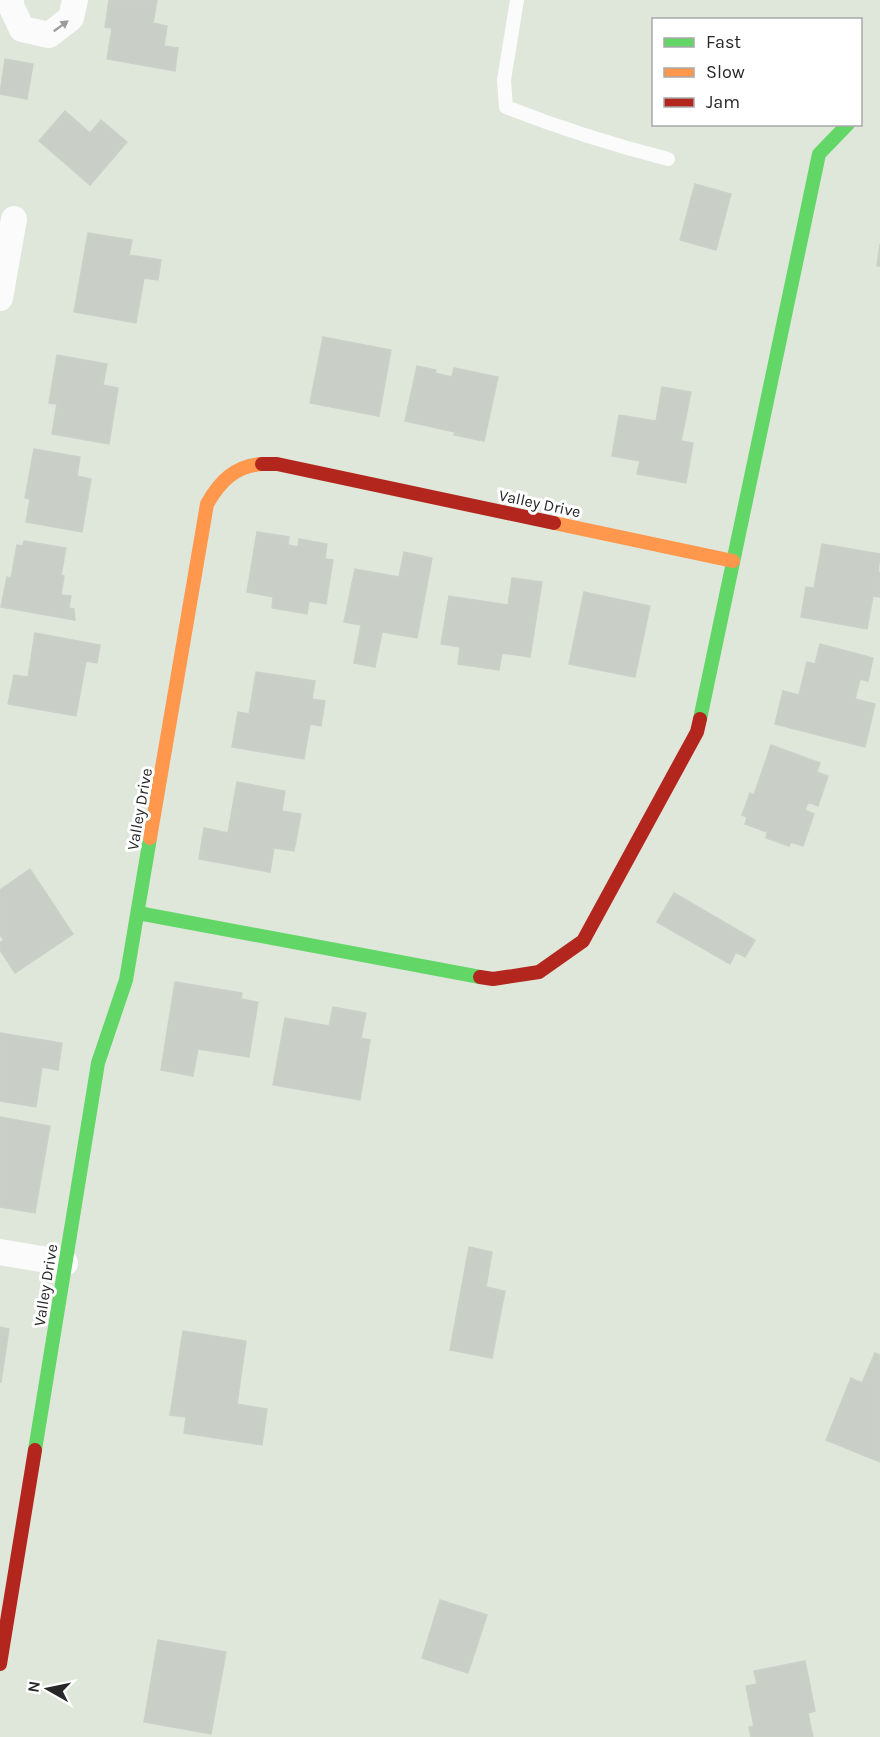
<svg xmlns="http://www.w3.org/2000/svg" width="880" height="1737" font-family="Karla,sans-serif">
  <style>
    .building { fill: #c9cec7; stroke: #cbd1c8; stroke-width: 1.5 }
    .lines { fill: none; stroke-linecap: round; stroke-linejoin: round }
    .lane { stroke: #fafbfa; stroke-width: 14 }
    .street { stroke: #fafbfa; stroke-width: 26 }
    .fast { stroke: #63d668; stroke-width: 14 }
    .slow { stroke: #ff974d; stroke-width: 14 }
    .jam { stroke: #b3261e; stroke-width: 14 }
    .oneway { fill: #9b9c9b }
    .labels { text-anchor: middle; stroke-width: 6; stroke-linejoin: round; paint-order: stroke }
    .street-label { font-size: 16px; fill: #272727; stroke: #fff }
  </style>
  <rect width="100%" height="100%" fill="#dfe7db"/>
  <path class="building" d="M 109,0 L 157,0 L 153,23 L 167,26 L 164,46 L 178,48 L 175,71 L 107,59 L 112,28 L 105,27 Z
    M 5,59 L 33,64 L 27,99 L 0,94 Z
    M 65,111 L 90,133 L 101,120 L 127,142 L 90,185 L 39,141 Z
    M 695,184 L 731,194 L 716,250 L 680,240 Z
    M 88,233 L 132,240 L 129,255 L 161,260 L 158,280 L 144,278 L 136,323 L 74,312 Z
    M 880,244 L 880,266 L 877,266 Z
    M 323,337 L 391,350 L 379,416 L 310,403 Z
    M 57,355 L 107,364 L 103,385 L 118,388 L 109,444 L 52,434 L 57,404 L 49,403 Z
    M 417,366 L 436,370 L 435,373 L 452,377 L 454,368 L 498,377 L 484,441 L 454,435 L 455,432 L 405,421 Z
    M 662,387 L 691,392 L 681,441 L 693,443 L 686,483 L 637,474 L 640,461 L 612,456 L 619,415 L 656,421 Z
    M 34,449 L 80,457 L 77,476 L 91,479 L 82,532 L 26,522 L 30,499 L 25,498 Z
    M 257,532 L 289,537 L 288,545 L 298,547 L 299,539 L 327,544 L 325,559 L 333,560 L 326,604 L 309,601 L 307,614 L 272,608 L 273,597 L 247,592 Z
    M 24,541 L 66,548 L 61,575 L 64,576 L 61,595 L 71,596 L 69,608 L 74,609 L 75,620 L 1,607 L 7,577 L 11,578 L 17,545 L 23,546 Z
    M 822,544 L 880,554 L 878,572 L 880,572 L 880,597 L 873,596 L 867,629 L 801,617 L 806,587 L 814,588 Z
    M 404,552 L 432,558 L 417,638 L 382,632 L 375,667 L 354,663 L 361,625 L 344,622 L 355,569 L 399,577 Z
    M 512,578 L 542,582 L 530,657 L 502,653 L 499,670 L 458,664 L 460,647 L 441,644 L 449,596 L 508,605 Z
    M 584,592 L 650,606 L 635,677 L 569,664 Z
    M 35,633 L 100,645 L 97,663 L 86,661 L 76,716 L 8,704 L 14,675 L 28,677 Z
    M 820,644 L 873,658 L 868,681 L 860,679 L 855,699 L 875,704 L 865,747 L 775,724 L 783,691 L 799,695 L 807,662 L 815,664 Z
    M 256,672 L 315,681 L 312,699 L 325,701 L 321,726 L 310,724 L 304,759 L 232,747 L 238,712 L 249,714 Z
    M 771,745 L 820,763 L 817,772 L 828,776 L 818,806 L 808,802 L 805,810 L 814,814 L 803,846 L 791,842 L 789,846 L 766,838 L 767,832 L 745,824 L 747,817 L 742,815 L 750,793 L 754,795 Z
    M 237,782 L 285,791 L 282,811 L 301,814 L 294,851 L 274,848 L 270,872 L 199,859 L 204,828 L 228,833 Z
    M 30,869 L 73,934 L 15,973 L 0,950 L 0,943 L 4,940 L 0,935 L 0,890 Z
    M 674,893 L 755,940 L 745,957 L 736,952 L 730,964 L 657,922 Z
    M 175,982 L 242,993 L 241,999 L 258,1002 L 249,1057 L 198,1049 L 193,1076 L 161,1070 Z
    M 333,1007 L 366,1013 L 361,1038 L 370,1040 L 360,1100 L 273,1085 L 285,1018 L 329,1026 Z
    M 0,1033 L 62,1043 L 58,1070 L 42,1067 L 36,1107 L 0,1101 Z
    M 0,1117 L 50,1126 L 35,1213 L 0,1207 Z
    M 469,1247 L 492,1252 L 486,1287 L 505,1291 L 492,1358 L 450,1350 Z
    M 0,1327 L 9,1329 L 1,1382 L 0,1382 Z
    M 183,1331 L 246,1341 L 237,1404 L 267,1409 L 262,1445 L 184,1433 L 186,1417 L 170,1415 Z
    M 875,1353 L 880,1355 L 880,1462 L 826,1440 L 851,1378 L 862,1383 Z
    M 440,1600 L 487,1615 L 468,1673 L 422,1658 Z
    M 158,1640 L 226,1652 L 211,1734 L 144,1722 Z
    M 805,1661 L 815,1711 L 808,1713 L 813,1737 L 751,1737 L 749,1727 L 754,1726 L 746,1686 L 757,1684 L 754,1671 Z"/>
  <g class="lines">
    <path class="lane" d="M 517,0 L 504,80 L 506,107 C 559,128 613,145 668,159"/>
    <path class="street" d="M 11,0 L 10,4 L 22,29 L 49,35 L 71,18 L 75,0
      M 0,298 L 14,219
      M 0,1252 L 65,1263"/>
    <path class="fast" d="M 700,719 L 819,154 L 848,124
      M 138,913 L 480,977
      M 35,1450 L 98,1063 L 126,980 L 150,838"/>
    <path class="slow" d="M 554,523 L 733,561
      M 150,838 L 207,504 C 220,481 235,466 262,464"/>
    <path class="jam" d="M 262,464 L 277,464 L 554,523
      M 480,977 L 493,979 L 539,972 L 583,941 L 697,732 L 700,719
      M 0,1664 L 35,1450"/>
  </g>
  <defs><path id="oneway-solid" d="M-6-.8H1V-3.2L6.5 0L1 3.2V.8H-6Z" transform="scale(1.5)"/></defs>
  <use class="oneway" href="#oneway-solid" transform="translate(61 26) rotate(-36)"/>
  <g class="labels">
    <g class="street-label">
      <text transform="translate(540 503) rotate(12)" y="6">Valley Drive</text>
      <text transform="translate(139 809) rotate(-80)" y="6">Valley Drive</text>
      <text transform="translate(45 1285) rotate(-81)" y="6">Valley Drive</text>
    </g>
  </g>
  <rect x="652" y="18" width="210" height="108" fill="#ffffff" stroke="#a9a9a9" stroke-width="1.5"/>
  <rect x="664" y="38" width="30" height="9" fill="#63d668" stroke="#a9a9a9" stroke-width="1.5"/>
  <text x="706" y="48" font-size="18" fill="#272727">Fast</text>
  <rect x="664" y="68" width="30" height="9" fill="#ff974d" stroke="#a9a9a9" stroke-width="1.5"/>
  <text x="706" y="78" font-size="18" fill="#272727">Slow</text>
  <rect x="664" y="98" width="30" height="9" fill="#b3261e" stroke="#a9a9a9" stroke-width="1.5"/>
  <text x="706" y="108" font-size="18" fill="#272727">Jam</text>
  <g transform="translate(48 1689) rotate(279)" stroke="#ffffff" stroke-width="4.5" paint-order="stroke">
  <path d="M0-4.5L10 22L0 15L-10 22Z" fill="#272727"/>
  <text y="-9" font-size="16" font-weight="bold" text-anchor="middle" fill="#272727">N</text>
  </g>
</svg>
